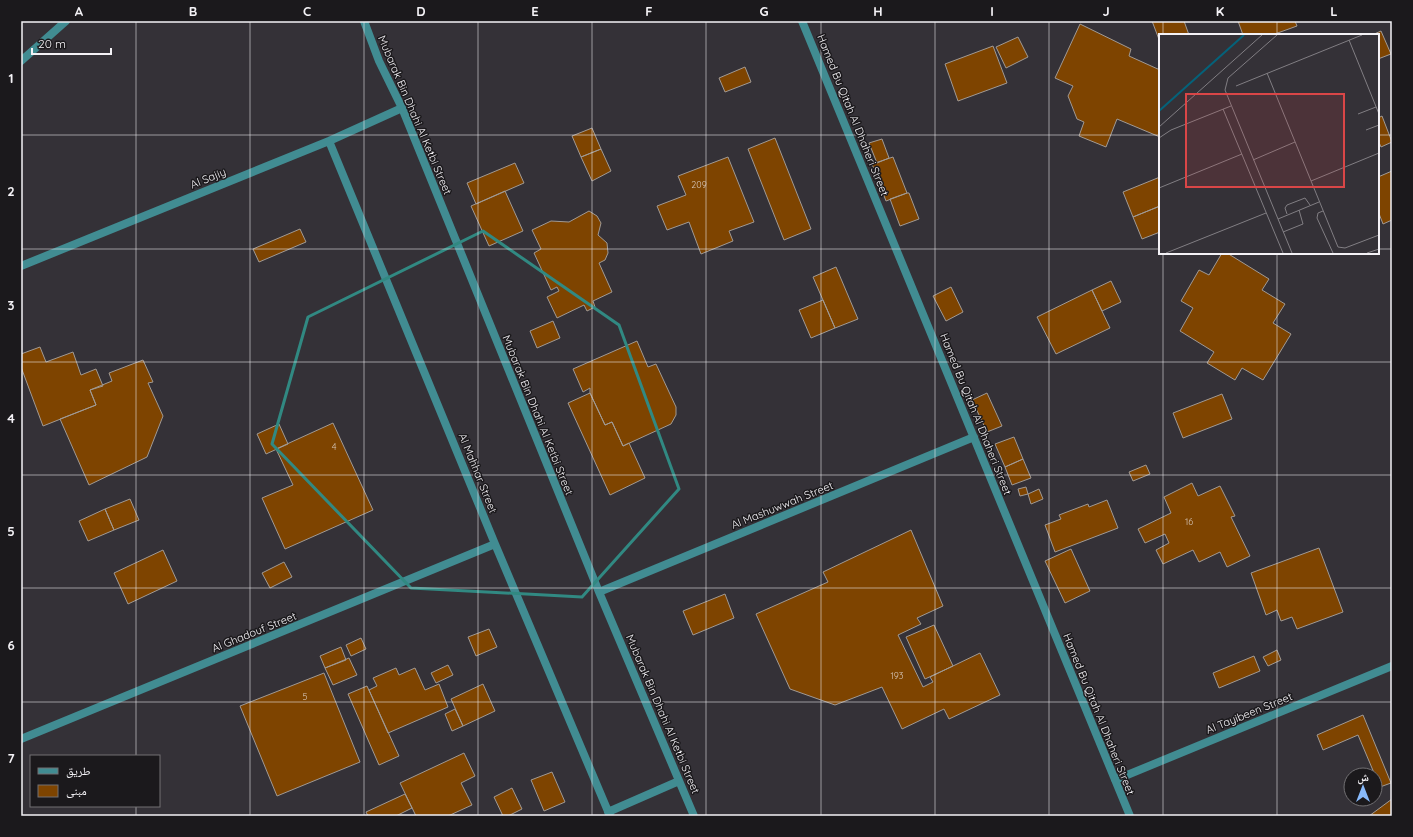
<svg xmlns="http://www.w3.org/2000/svg" width="1413" height="837" font-family="Quicksand,'Noto Naskh Arabic',sans-serif">
  <style>
    .building { fill: #7e4400; stroke: #a19a94 }
    .lines { fill: none; stroke-linecap: round; stroke-linejoin: round }
    .lane { stroke: #418c92; stroke-width: 8 }
    .street { stroke: #418c92; stroke-width: 8 }
    .marked { fill: none; stroke: #318982; stroke-width: 3; stroke-linejoin: round }
    .grid { fill: none; stroke: #f4f2f6; stroke-width: 1; stroke-opacity: 0.55 }
    .labels { text-anchor: middle; stroke-width: 3; stroke-linejoin: round; paint-order: stroke }
    .number-label { font-size: 9px; fill: #d6c6b8 }
    .street-label { font-size: 11px; fill: #f4f2f6; stroke: #1b191c }
    .inset-river { fill: none; stroke: #04627a; stroke-width: 2 }
    .inset-road { fill: none; stroke: #817e83; stroke-width: 1 }
    .view { fill: #da4647; fill-opacity: 0.15; stroke: #da4647; stroke-width: 2 }
    .inset-edge { fill: none; stroke: #f4f2f6; stroke-width: 2 }
    .neatline { fill: none; stroke: #f4f2f6; stroke-width: 1.5 }
    .grid-label { font-size: 13px; text-anchor: middle; font-weight: bold; fill: #f4f2f6 }
  </style>
  <rect width="100%" height="100%" fill="#343137"/>
  <path class="building" d="M 1152,21 L 1184,21 L 1189,35 L 1160,35 L 1160,42 Z
    M 1238,21 L 1295,21 L 1297,26 L 1272,35 L 1243,35 Z
    M 1080,24 L 1131,49 L 1129,56 L 1160,70 L 1160,137 L 1117,119 L 1106,147 L 1079,136 L 1084,122 L 1077,119 L 1068,96 L 1073,86 L 1055,78 Z
    M 1381,31 L 1391,54 L 1378,59 L 1378,35 L 1372,35 Z
    M 1018,37 L 1028,57 L 1006,68 L 996,47 Z
    M 993,46 L 1007,83 L 958,101 L 945,64 Z
    M 745,67 L 751,82 L 725,92 L 719,78 Z
    M 1382,116 L 1392,142 L 1381,147 L 1378,140 L 1378,118 Z
    M 592,128 L 601,149 L 581,157 L 572,136 Z
    M 775,138 L 811,229 L 784,240 L 748,149 Z
    M 882,139 L 889,158 L 877,163 L 869,143 Z
    M 601,149 L 611,171 L 592,181 L 581,157 Z
    M 728,157 L 754,222 L 729,231 L 733,241 L 701,254 L 689,222 L 667,230 L 657,206 L 686,195 L 678,176 Z
    M 893,157 L 907,193 L 886,201 L 872,164 Z
    M 515,163 L 524,183 L 476,204 L 467,183 Z
    M 1392,171 L 1392,220 L 1383,224 L 1378,211 L 1378,177 Z
    M 1160,177 L 1160,206 L 1133,217 L 1123,192 Z
    M 505,191 L 523,231 L 489,246 L 471,206 Z
    M 907,193 L 909,193 L 919,219 L 900,226 L 890,199 Z
    M 1160,206 L 1160,232 L 1142,239 L 1133,217 Z
    M 589,211 L 597,216 L 601,223 L 598,235 L 607,243 L 608,253 L 605,260 L 599,263 L 612,292 L 593,301 L 595,307 L 587,311 L 584,305 L 557,318 L 547,297 L 559,291 L 557,287 L 551,290 L 534,253 L 541,249 L 532,230 L 551,221 L 569,222 Z
    M 300,229 L 306,242 L 259,262 L 253,249 Z
    M 1222,253 L 1227,253 L 1269,279 L 1262,290 L 1285,304 L 1273,323 L 1291,334 L 1263,380 L 1242,368 L 1235,380 L 1207,363 L 1214,352 L 1180,331 L 1193,308 L 1181,301 L 1199,270 L 1209,275 Z
    M 836,267 L 858,319 L 835,328 L 813,277 Z
    M 1111,281 L 1121,302 L 1102,311 L 1092,290 Z
    M 951,287 L 963,312 L 946,321 L 933,296 Z
    M 1092,290 L 1110,328 L 1056,354 L 1037,317 Z
    M 823,300 L 835,328 L 811,338 L 799,310 Z
    M 553,321 L 560,338 L 537,348 L 530,331 Z
    M 637,341 L 648,367 L 656,364 L 676,407 L 676,415 L 671,424 L 623,446 L 612,422 L 605,425 L 590,393 L 590,388 L 583,392 L 573,369 Z
    M 40,347 L 46,362 L 73,352 L 81,375 L 96,369 L 103,386 L 90,390 L 96,405 L 43,426 L 21,367 L 21,354 Z
    M 143,360 L 153,382 L 148,383 L 163,416 L 147,457 L 89,485 L 60,419 L 96,405 L 90,390 L 112,381 L 109,373 Z
    M 590,393 L 605,425 L 612,422 L 623,446 L 629,443 L 645,478 L 610,495 L 568,403 Z
    M 987,393 L 1002,426 L 987,432 L 972,400 Z
    M 1222,394 L 1232,419 L 1183,438 L 1173,413 Z
    M 333,423 L 373,510 L 285,549 L 262,498 L 293,485 L 276,449 Z
    M 279,424 L 288,444 L 266,454 L 257,434 Z
    M 1014,437 L 1023,459 L 1005,467 L 995,444 Z
    M 1023,459 L 1031,478 L 1012,485 L 1005,467 Z
    M 1146,465 L 1150,474 L 1133,481 L 1129,472 Z
    M 1192,483 L 1198,496 L 1220,486 L 1235,516 L 1231,517 L 1250,556 L 1227,567 L 1220,552 L 1199,562 L 1193,550 L 1163,564 L 1156,550 L 1169,543 L 1165,534 L 1145,543 L 1138,529 L 1171,513 L 1164,497 Z
    M 1026,487 L 1028,494 L 1020,496 L 1018,489 Z
    M 1039,489 L 1043,499 L 1031,504 L 1028,494 Z
    M 130,499 L 139,520 L 114,530 L 105,509 Z
    M 1107,500 L 1118,528 L 1055,552 L 1045,525 L 1061,519 L 1059,515 L 1088,504 L 1089,507 Z
    M 105,509 L 114,530 L 88,541 L 79,521 Z
    M 911,530 L 943,606 L 917,618 L 921,624 L 898,635 L 923,687 L 933,682 L 930,677 L 980,653 L 1000,695 L 949,719 L 944,709 L 902,729 L 882,687 L 835,705 L 790,689 L 756,614 L 828,582 L 823,572 Z
    M 1319,548 L 1343,612 L 1297,629 L 1292,617 L 1281,621 L 1277,610 L 1266,615 L 1251,573 Z
    M 1071,549 L 1090,591 L 1065,603 L 1045,561 Z
    M 163,550 L 177,581 L 128,604 L 114,573 Z
    M 284,562 L 292,577 L 270,588 L 262,573 Z
    M 725,594 L 734,618 L 693,635 L 683,611 Z
    M 934,625 L 953,666 L 925,679 L 906,637 Z
    M 489,629 L 497,647 L 476,656 L 468,637 Z
    M 361,638 L 366,649 L 351,656 L 346,645 Z
    M 341,647 L 346,660 L 325,668 L 320,656 Z
    M 1277,650 L 1281,660 L 1268,666 L 1263,657 Z
    M 1254,656 L 1260,671 L 1219,688 L 1213,673 Z
    M 349,658 L 357,675 L 333,685 L 325,668 Z
    M 448,665 L 453,675 L 436,683 L 431,673 Z
    M 396,668 L 399,675 L 415,668 L 425,690 L 439,684 L 448,707 L 388,733 L 369,690 L 377,686 L 373,678 Z
    M 324,673 L 360,762 L 277,796 L 240,706 Z
    M 483,684 L 495,711 L 463,726 L 451,699 Z
    M 367,686 L 399,756 L 379,765 L 348,694 Z
    M 455,709 L 463,726 L 452,731 L 445,714 Z
    M 1363,715 L 1391,783 L 1380,787 L 1358,735 L 1323,750 L 1317,735 Z
    M 464,753 L 475,776 L 461,783 L 472,805 L 448,816 L 416,816 L 400,783 Z
    M 552,772 L 565,802 L 544,811 L 531,780 Z
    M 512,788 L 522,809 L 508,816 L 503,816 L 494,797 Z
    M 405,794 L 412,808 L 396,816 L 368,816 L 366,812 Z
    M 1392,799 L 1392,816 L 1369,816 Z"/>
  <g class="lines">
    <path class="lane" d="M 21,61 L 66,21"/>
    <path class="street" d="M 364,21 L 379,61 L 402,108 L 599,592 L 694,816
      M 802,21 L 1130,816
      M 329,141 L 495,544 L 610,816
      M 21,266 L 329,141 L 402,108
      M 599,592 L 974,437
      M 21,739 L 495,544
      M 1115,780 L 1392,666
      M 608,812 L 679,781"/>
  </g>
  <path class="marked" d="M 483,231 L 619,325 L 679,489 L 582,597 L 411,588 L 272,444 L 308,317 Z"/>
  <path class="grid" d="M 136,21 L 136,756M 250,21 L 250,816M 364,21 L 364,816M 478,21 L 478,816M 592,21 L 592,816M 706,21 L 706,816M 821,21 L 821,816M 935,21 L 935,816M 1049,21 L 1049,816M 1163,21 L 1163,35M 1277,21 L 1277,35M 21,135 L 1160,135M 1378,135 L 1392,135M 21,249 L 1160,249M 1378,249 L 1392,249M 1163,253 L 1163,816M 1277,253 L 1277,816M 21,362 L 1392,362M 21,475 L 1392,475M 21,588 L 1392,588M 21,702 L 1392,702M 136,806 L 136,816"/>
  <g class="labels">
    <g class="number-label">
      <text x="699" y="188">209</text>
      <text x="334" y="450">4</text>
      <text x="1189" y="525">16</text>
      <text x="897" y="679">193</text>
      <text x="305" y="700">5</text>
    </g>
    <g class="street-label">
      <text transform="translate(415 115) rotate(67)" y="4">Mubarak Bin Dhahi Al Ketbi Street</text>
      <text transform="translate(853 115) rotate(68)" y="4">Hamed Bu Qitah Al Dhaheri Street</text>
      <text transform="translate(208 178) rotate(-22)" y="4">Al Sajiy</text>
      <text transform="translate(976 414) rotate(68)" y="4">Hamed Bu Qitah Al Dhaheri Street</text>
      <text transform="translate(538 415) rotate(68)" y="4">Mubarak Bin Dhahi Al Ketbi Street</text>
      <text transform="translate(478 473) rotate(68)" y="4">Al Mahhar Street</text>
      <text transform="translate(782 505) rotate(-22)" y="4">Al Mashuwwah Street</text>
      <text transform="translate(254 632) rotate(-22)" y="4">Al Ghadouf Street</text>
      <text transform="translate(1249 713) rotate(-22)" y="4">Al Tayibeen Street</text>
      <text transform="translate(663 714) rotate(67)" y="4">Mubarak Bin Dhahi Al Ketbi Street</text>
      <text transform="translate(1099 714) rotate(68)" y="4">Hamed Bu Qitah Al Dhaheri Street</text>
    </g>
  </g>
  <g transform="translate(1159 34)">
    <rect width="220" height="220" fill="#343137"/>
    <path class="inset-river" d="M 0,77 L 85,1"/>
    <path class="inset-road" d="M 118,1 L 69,44 L 66,56 L 133,219M 190,6 L 220,80M 108,39 L 179,213 L 186,214 L 220,201M 77,52 L 203,1M 64,75 L 124,219M 199,80 L 217,73M 0,93 L 103,1M 207,96 L 220,91M 0,104 L 12,96 L 72,72M 94,126 L 136,108M 152,147 L 220,119M 0,154 L 83,120M 164,177 L 159,179 L 158,184 L 174,219M 128,180 L 126,174 L 128,171 L 146,164 L 151,171M 119,185 L 160,168M 124,198 L 144,190 L 140,176M 7,219 L 107,179M 208,219 L 220,215"/>
    <path class="view" d="M 27,60 L 185,60 L 185,153 L 27,153 Z"/>
    <rect width="220" height="220" class="inset-edge"/>
  </g>
  <rect width="1413" height="837" fill="none" stroke="#1b191c" stroke-width="44"/>
  <rect x="30" y="755" width="130" height="52" fill="#1b191c" stroke="#727073"/>
  <rect x="38" y="768" width="20" height="6" fill="#418c92" stroke="#727073"/>
  <text x="66" y="775" font-size="12" fill="#f4f2f6">طريق</text>
  <rect x="38" y="785" width="20" height="12" fill="#7e4400" stroke="#727073"/>
  <text x="66" y="795" font-size="12" fill="#f4f2f6">مبنى</text>
  <g transform="translate(1363 787)"><circle r="19" fill="#1b191c" stroke="#727073"/>
  <path d="M0-3L7 15L0 10L-7 15Z" fill="#88bafc"/>
  <text y="-6" font-size="11" font-weight="bold" text-anchor="middle" fill="#f4f2f6">ش</text>
  </g>
  <path d="M32 48v6h79v-6" fill="none" stroke="#f4f2f6" stroke-width="2"/>
  <text x="38" y="48" font-size="12" fill="#f4f2f6" stroke="#1b191c" stroke-width="3" paint-order="stroke">20 m</text>
  <rect x="22" y="22" width="1369" height="793" class="neatline"/>
  <g class="grid-label">
    <text x="79" y="16">A</text>
    <text x="193" y="16">B</text>
    <text x="307" y="16">C</text>
    <text x="421" y="16">D</text>
    <text x="535" y="16">E</text>
    <text x="649" y="16">F</text>
    <text x="764" y="16">G</text>
    <text x="878" y="16">H</text>
    <text x="992" y="16">I</text>
    <text x="1106" y="16">J</text>
    <text x="1220" y="16">K</text>
    <text x="1334" y="16">L</text>
    <text x="11" y="83">1</text>
    <text x="11" y="196">2</text>
    <text x="11" y="310">3</text>
    <text x="11" y="423">4</text>
    <text x="11" y="536">5</text>
    <text x="11" y="650">6</text>
    <text x="11" y="763">7</text>
  </g>
</svg>
